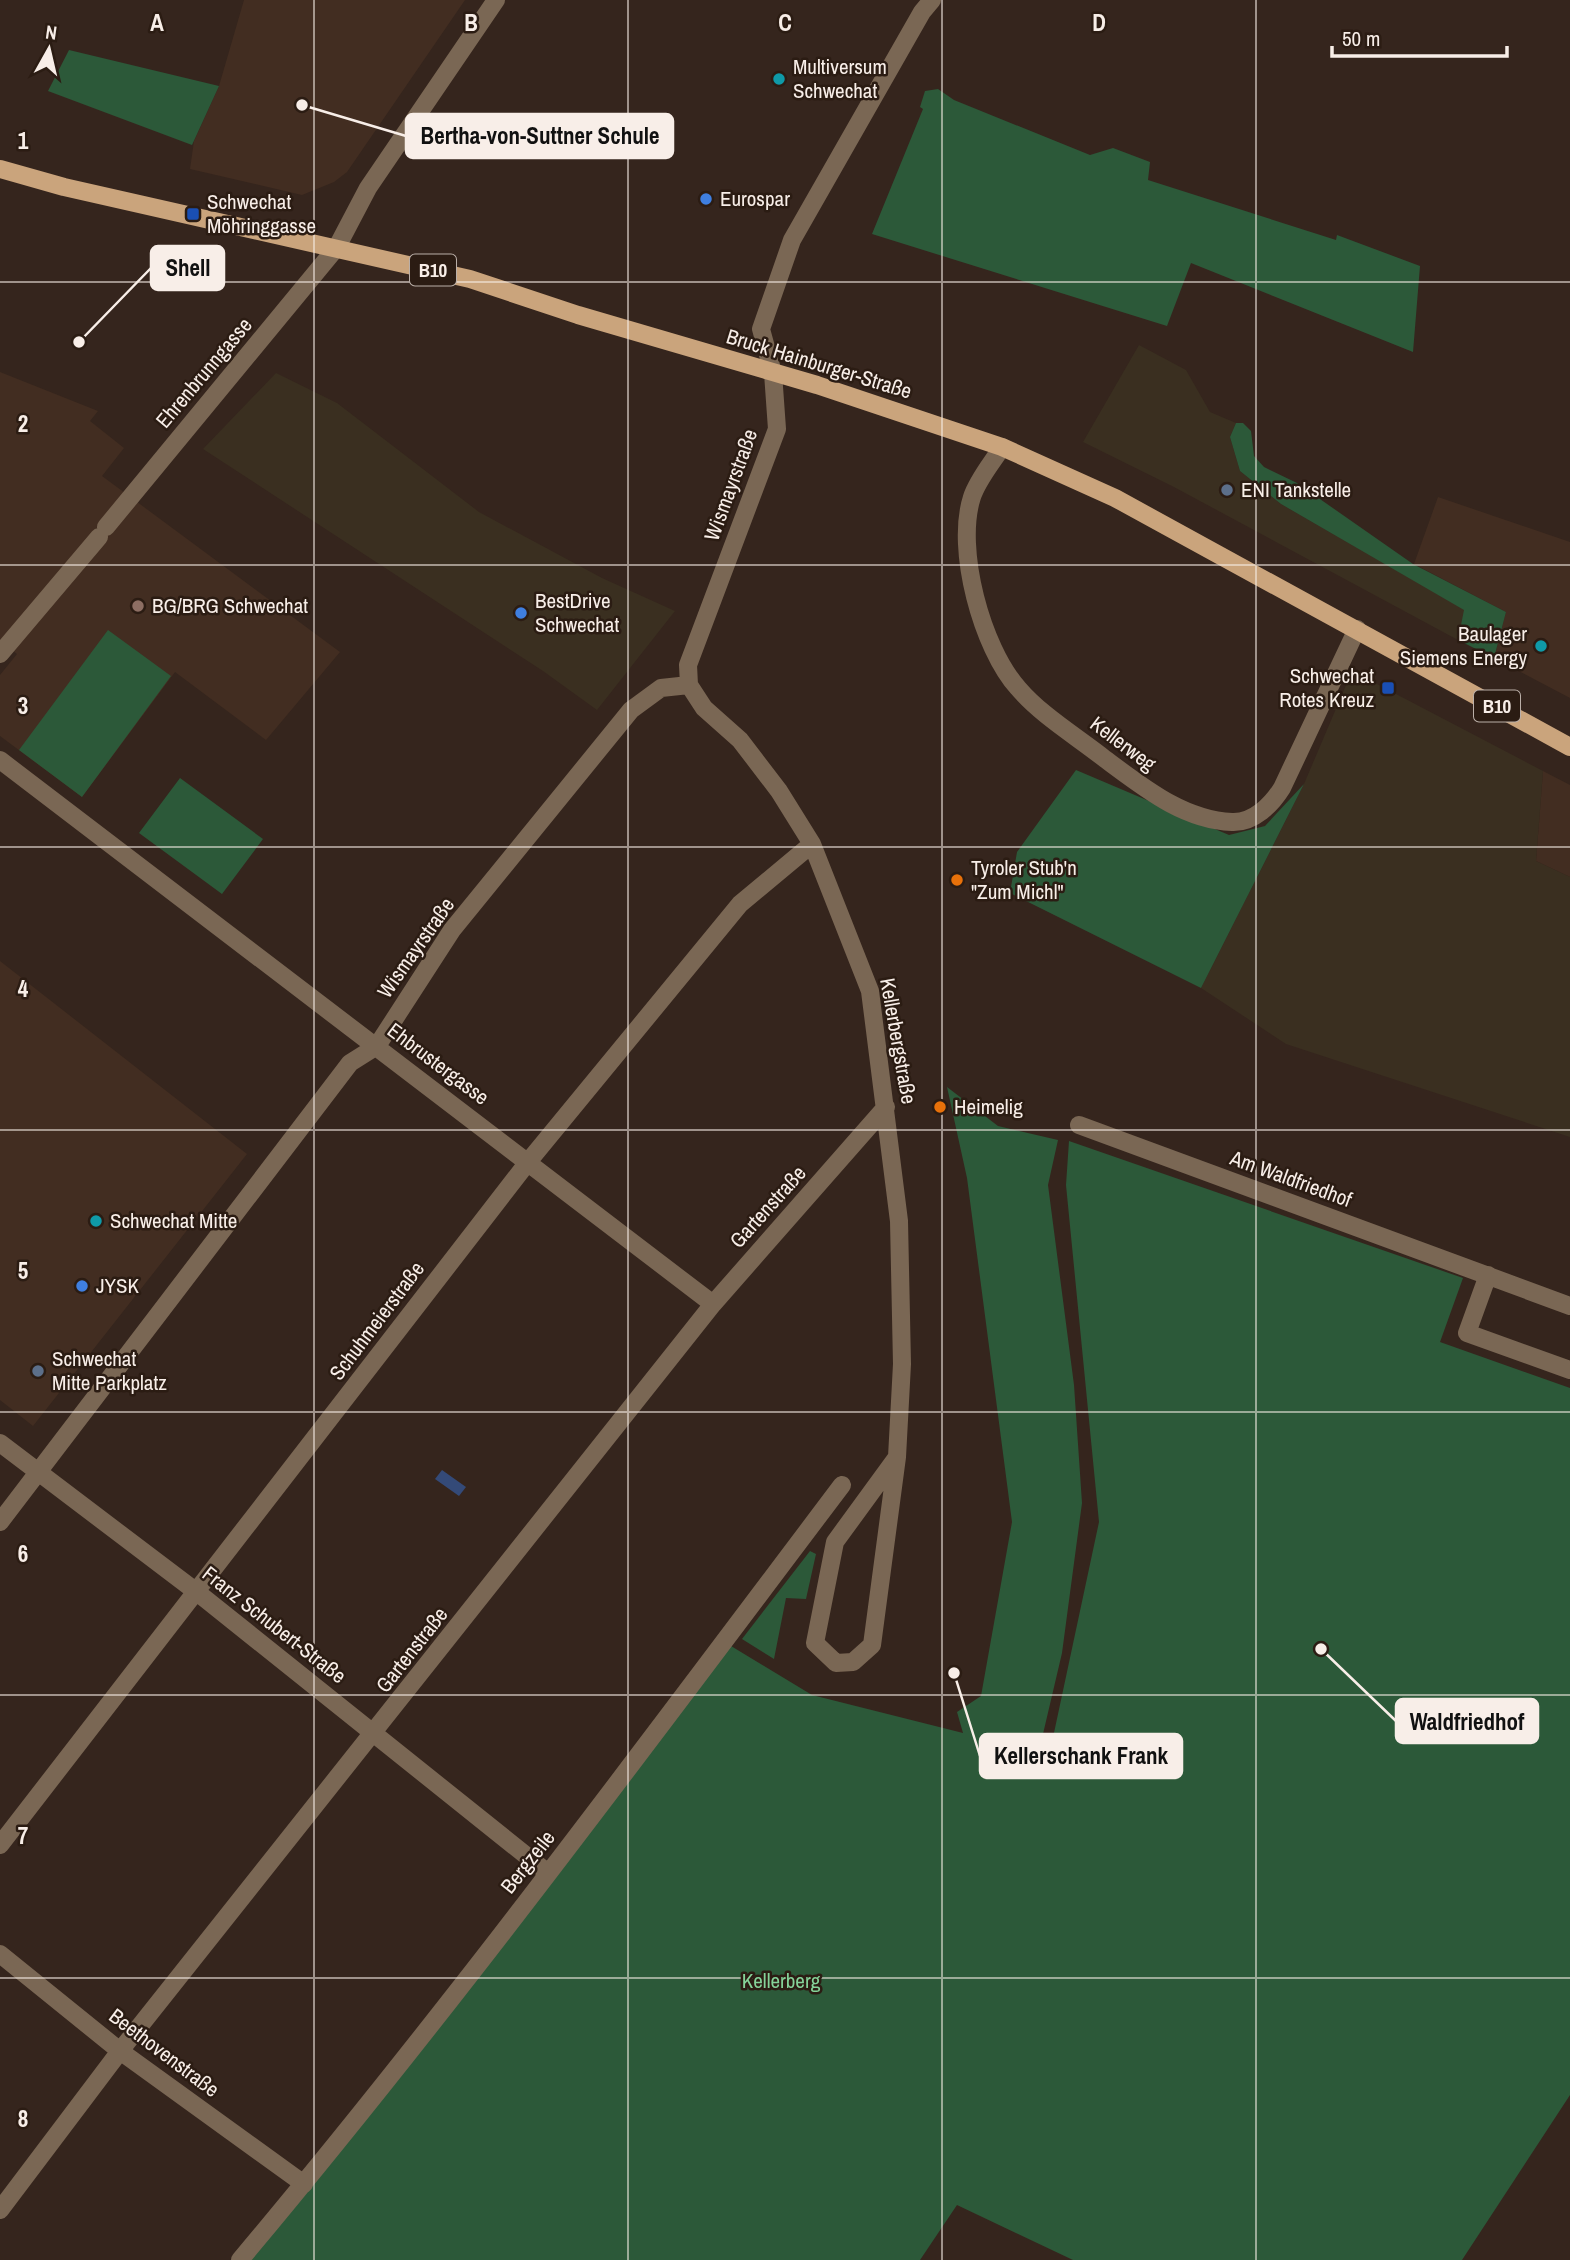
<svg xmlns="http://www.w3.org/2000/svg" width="1570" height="2260" font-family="'Archivo Narrow',sans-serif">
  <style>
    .built { fill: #422d21 }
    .industrial { fill: #3a2f20 }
    .green { fill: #2c5939 }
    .water { fill: #344a78 }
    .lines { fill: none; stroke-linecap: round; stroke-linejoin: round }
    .minor { stroke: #7a6754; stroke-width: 18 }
    .major { stroke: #caa47c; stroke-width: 18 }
    .grid { fill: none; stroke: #f8eee8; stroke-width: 2; stroke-opacity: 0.55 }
    .culture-dot { fill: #0f9aa8; stroke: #2b1c13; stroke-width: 2.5 }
    .shop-dot { fill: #3f7fe0; stroke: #2b1c13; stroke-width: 2.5 }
    .transit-dot { fill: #1a4fb4; stroke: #2b1c13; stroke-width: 2.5 }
    .service-dot { fill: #5c6f8a; stroke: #2b1c13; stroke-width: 2.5 }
    .education-dot { fill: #8d6e63; stroke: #2b1c13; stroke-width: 2.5 }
    .food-dot { fill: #e8710a; stroke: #2b1c13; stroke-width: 2.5 }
    .labels { text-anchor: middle; stroke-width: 5; stroke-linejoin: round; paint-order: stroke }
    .shield { fill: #2b1c13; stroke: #baafa8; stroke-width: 2 }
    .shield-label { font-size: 19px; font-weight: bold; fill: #f8eee8 }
    .poi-label { font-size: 21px; fill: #f8eee8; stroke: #2b1c13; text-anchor: start }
    .street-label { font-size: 21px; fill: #f8eee8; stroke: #2b1c13 }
    .park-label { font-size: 21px; fill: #85d399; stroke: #2b1c13 }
    .grid-label { font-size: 23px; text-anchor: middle; font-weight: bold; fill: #f8eee8; stroke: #2b1c13; stroke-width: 5; stroke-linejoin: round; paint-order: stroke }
    .leader { fill: none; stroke: #f8eee8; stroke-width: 2.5 }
    .callout-dot { fill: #f8eee8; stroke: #2b1c13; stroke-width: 2.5 }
    .callout { fill: #f8eee8; stroke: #f8eee8; stroke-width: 2.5 }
    .callout-label { font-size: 23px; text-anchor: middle; font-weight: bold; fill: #111 }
  </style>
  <rect width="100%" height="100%" fill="#35251d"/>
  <path class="built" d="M 244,0 L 465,0 L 347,172 L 334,182 L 302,195 L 190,169 L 194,141 L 219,86 Z
    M 0,372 L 98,411 L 90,421 L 124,448 L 102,476 L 340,652 L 266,740 L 175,672 L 82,797 L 0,736 L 0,675 L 17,654 L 0,641 Z
    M 1438,497 L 1570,542 L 1570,698 L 1494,658 L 1506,612 L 1414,564 Z
    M 1543,771 L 1570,785 L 1570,877 L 1536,861 Z
    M 0,961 L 247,1154 L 33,1426 L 0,1400 Z"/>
  <path class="industrial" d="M 1139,345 L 1186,370 L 1210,412 L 1236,423 L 1230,437 L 1240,471 L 1281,504 L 1465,610 L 1458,640 L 1174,487 L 1083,442 Z
    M 276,373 L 337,403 L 479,512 L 602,578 L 675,611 L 597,710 L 543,671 L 203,449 Z
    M 1352,671 L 1543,771 L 1536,861 L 1570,877 L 1570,1137 L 1286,1044 L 1201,988 L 1304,784 Z"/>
  <path class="green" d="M 69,50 L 219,86 L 192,145 L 48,91 Z
    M 938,89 L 954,100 L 1090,155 L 1113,148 L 1150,162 L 1148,180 L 1336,240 L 1337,235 L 1420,266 L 1413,352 L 1191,263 L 1167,326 L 872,234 L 923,109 L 920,107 L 925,91 Z
    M 1236,423 L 1243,423 L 1251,431 L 1254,456 L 1264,467 L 1297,483 L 1413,564 L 1506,612 L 1494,658 L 1458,640 L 1464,610 L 1281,504 L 1240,471 L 1230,437 Z
    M 108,630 L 171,676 L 82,797 L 19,750 Z
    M 1076,770 L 1229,835 L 1265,826 L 1304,784 L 1201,988 L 1010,893 L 1017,852 Z
    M 180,778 L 263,839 L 222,894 L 139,833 Z
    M 947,1087 L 998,1126 L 1058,1140 L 1048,1185 L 1074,1385 L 1082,1503 L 1062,1653 L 1035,1768 L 1045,1775 L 1099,1522 L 1066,1185 L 1069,1141 L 1463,1278 L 1440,1342 L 1570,1388 L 1570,2095 L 1462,2260 L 1073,2260 L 957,2205 L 920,2260 L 250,2260 L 731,1646 L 812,1695 L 963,1733 L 957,1712 L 981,1696 L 1012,1522 L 967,1178 Z
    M 810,1551 L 816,1554 L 806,1599 L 786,1598 L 774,1659 L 742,1639 Z"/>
  <path class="water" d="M 442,1470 L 466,1487 L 459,1496 L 435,1479 Z"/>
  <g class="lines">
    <path class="minor" d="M 1002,447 C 992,463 978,479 972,497 C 955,549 982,648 1018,688 C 1042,716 1076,736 1105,759 C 1143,787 1183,820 1232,822 C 1254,823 1272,804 1282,788 L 1357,629
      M 106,527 L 337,247 L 368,188 L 496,0
      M 0,654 L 99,537
      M 689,685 L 704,708 L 740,740 L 779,791 L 812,844 L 870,991 L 899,1221 L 902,1364 L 897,1457 L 872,1645 L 853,1662 L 836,1663 L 815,1643 L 835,1542 L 897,1457
      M 689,685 L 688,665 L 777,429 L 773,373 L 761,329 L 792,240 L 922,12 L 932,0
      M 0,760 L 713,1304
      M 1079,1125 L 1570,1306
      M 1488,1275 L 1467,1333 L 1570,1370
      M 0,1443 L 198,1593 L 548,1873
      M 0,1522 L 350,1063 L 377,1046 L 452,930 L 631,710 L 661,688 L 689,685
      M 0,1845 L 528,1162 L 740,904 L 812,844
      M 0,1954 L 120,2051 L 304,2184
      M 0,2210 L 120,2051 L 713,1304 L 886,1107
      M 240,2260 C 450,2010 645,1746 842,1485"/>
    <path class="major" d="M 0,169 L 64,187 L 470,279 L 578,315 L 817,385 L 1002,447 L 1115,498 L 1570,747"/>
  </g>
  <path class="grid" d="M 314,0 L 314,2260M 628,0 L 628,2260M 942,0 L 942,2260M 1256,0 L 1256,2260M 0,282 L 1570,282M 0,565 L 1570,565M 0,847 L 1570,847M 0,1130 L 1570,1130M 0,1412 L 1570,1412M 0,1695 L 1570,1695M 0,1978 L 1570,1978"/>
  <g class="culture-dot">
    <circle cx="779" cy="79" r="7"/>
    <circle cx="1541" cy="646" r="7"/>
    <circle cx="96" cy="1221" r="7"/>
  </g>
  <g class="shop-dot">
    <circle cx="706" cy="199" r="7"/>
    <circle cx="521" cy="613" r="7"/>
    <circle cx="82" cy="1286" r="7"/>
  </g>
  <g class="transit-dot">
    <rect x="186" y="207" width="14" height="14" rx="3.5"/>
    <rect x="1381" y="681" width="14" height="14" rx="3.5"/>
  </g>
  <g class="service-dot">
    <circle cx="1227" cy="490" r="7"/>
    <circle cx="38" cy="1371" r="7"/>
  </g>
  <circle class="education-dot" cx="138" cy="606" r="7"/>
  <g class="food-dot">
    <circle cx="957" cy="880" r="7"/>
    <circle cx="940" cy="1107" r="7"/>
  </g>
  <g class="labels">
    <g class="shield">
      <rect x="410" y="254.5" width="46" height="31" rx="5"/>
      <rect x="1474" y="690.5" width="46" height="31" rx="5"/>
    </g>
    <g class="shield-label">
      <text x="433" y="277">B10</text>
      <text x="1497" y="713">B10</text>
    </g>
    <g class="poi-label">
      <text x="793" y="74">Multiversum<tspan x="793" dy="24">Schwechat</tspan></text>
      <text x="720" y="206">Eurospar</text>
      <text x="207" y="209">Schwechat<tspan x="207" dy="24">Möhringgasse</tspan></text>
      <text x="1241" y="497">ENI Tankstelle</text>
      <text x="535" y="608">BestDrive<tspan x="535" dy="24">Schwechat</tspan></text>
      <text x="152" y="613">BG/BRG Schwechat</text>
      <text x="1527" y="641" text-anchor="end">Baulager<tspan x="1527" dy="24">Siemens Energy</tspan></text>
      <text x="1374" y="683" text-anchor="end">Schwechat<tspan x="1374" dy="24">Rotes Kreuz</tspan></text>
      <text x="971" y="875">Tyroler Stub'n<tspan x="971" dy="24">"Zum Michl"</tspan></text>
      <text x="954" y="1114">Heimelig</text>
      <text x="110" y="1228">Schwechat Mitte</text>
      <text x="96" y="1293">JYSK</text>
      <text x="52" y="1366">Schwechat<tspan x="52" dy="24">Mitte Parkplatz</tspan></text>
    </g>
    <g class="street-label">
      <text transform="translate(819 364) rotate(17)" y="7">Bruck Hainburger-Straße</text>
      <text transform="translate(204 373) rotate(-50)" y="7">Ehrenbrunngasse</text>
      <text transform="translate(731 485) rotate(-70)" y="7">Wismayrstraße</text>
      <text transform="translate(1123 744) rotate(37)" y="7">Kellerweg</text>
      <text transform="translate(416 948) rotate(-55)" y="7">Wismayrstraße</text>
      <text transform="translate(898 1041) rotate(80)" y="7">Kellerbergstraße</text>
      <text transform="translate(438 1064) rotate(37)" y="7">Ehbrustergasse</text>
      <text transform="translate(1291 1179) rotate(20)" y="7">Am Waldfriedhof</text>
      <text transform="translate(768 1207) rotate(-48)" y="7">Gartenstraße</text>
      <text transform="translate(377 1321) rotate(-53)" y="7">Schuhmeierstraße</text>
      <text transform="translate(274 1625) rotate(38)" y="7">Franz Schubert-Straße</text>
      <text transform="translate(412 1650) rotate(-52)" y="7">Gartenstraße</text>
      <text transform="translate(528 1862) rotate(-52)" y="7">Bergzeile</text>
      <text transform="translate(164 2053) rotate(37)" y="7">Beethovenstraße</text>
    </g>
    <g class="park-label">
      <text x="781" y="1988">Kellerberg</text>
    </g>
  </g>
  <g class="grid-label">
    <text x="157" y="31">A</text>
    <text x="471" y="31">B</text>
    <text x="785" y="31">C</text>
    <text x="1099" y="31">D</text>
    <text x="23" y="149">1</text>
    <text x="23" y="432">2</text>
    <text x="23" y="714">3</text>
    <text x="23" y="997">4</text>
    <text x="23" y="1279">5</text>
    <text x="23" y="1562">6</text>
    <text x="23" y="1844">7</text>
    <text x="23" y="2127">8</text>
  </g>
  <path class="leader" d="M302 105L406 136M79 342L151 268M1321 1649L1396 1721M954 1673L980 1756"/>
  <g class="callout-dot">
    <circle cx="302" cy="105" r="7"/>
    <circle cx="79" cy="342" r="7"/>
    <circle cx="1321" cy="1649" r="7"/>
    <circle cx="954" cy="1673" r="7"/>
  </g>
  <g class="callout">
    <rect x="406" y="114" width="267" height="44" rx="7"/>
    <rect x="151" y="246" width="73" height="44" rx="7"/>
    <rect x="1396" y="1699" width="142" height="44" rx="7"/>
    <rect x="980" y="1734" width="202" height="44" rx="7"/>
  </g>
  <g class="callout-label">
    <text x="540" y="144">Bertha-von-Suttner Schule</text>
    <text x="188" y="276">Shell</text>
    <text x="1467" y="1730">Waldfriedhof</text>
    <text x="1081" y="1764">Kellerschank Frank</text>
  </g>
  <g transform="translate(49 49) rotate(8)" stroke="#2b1c13" stroke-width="5" paint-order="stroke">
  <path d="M0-5L12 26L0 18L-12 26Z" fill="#f8eee8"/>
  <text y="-10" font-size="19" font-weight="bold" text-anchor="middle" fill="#f8eee8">N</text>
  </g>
  <path d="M1332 46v10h175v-10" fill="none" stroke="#f8eee8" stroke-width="3.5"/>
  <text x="1342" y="46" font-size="21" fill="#f8eee8" stroke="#2b1c13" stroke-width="5" paint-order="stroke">50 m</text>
</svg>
